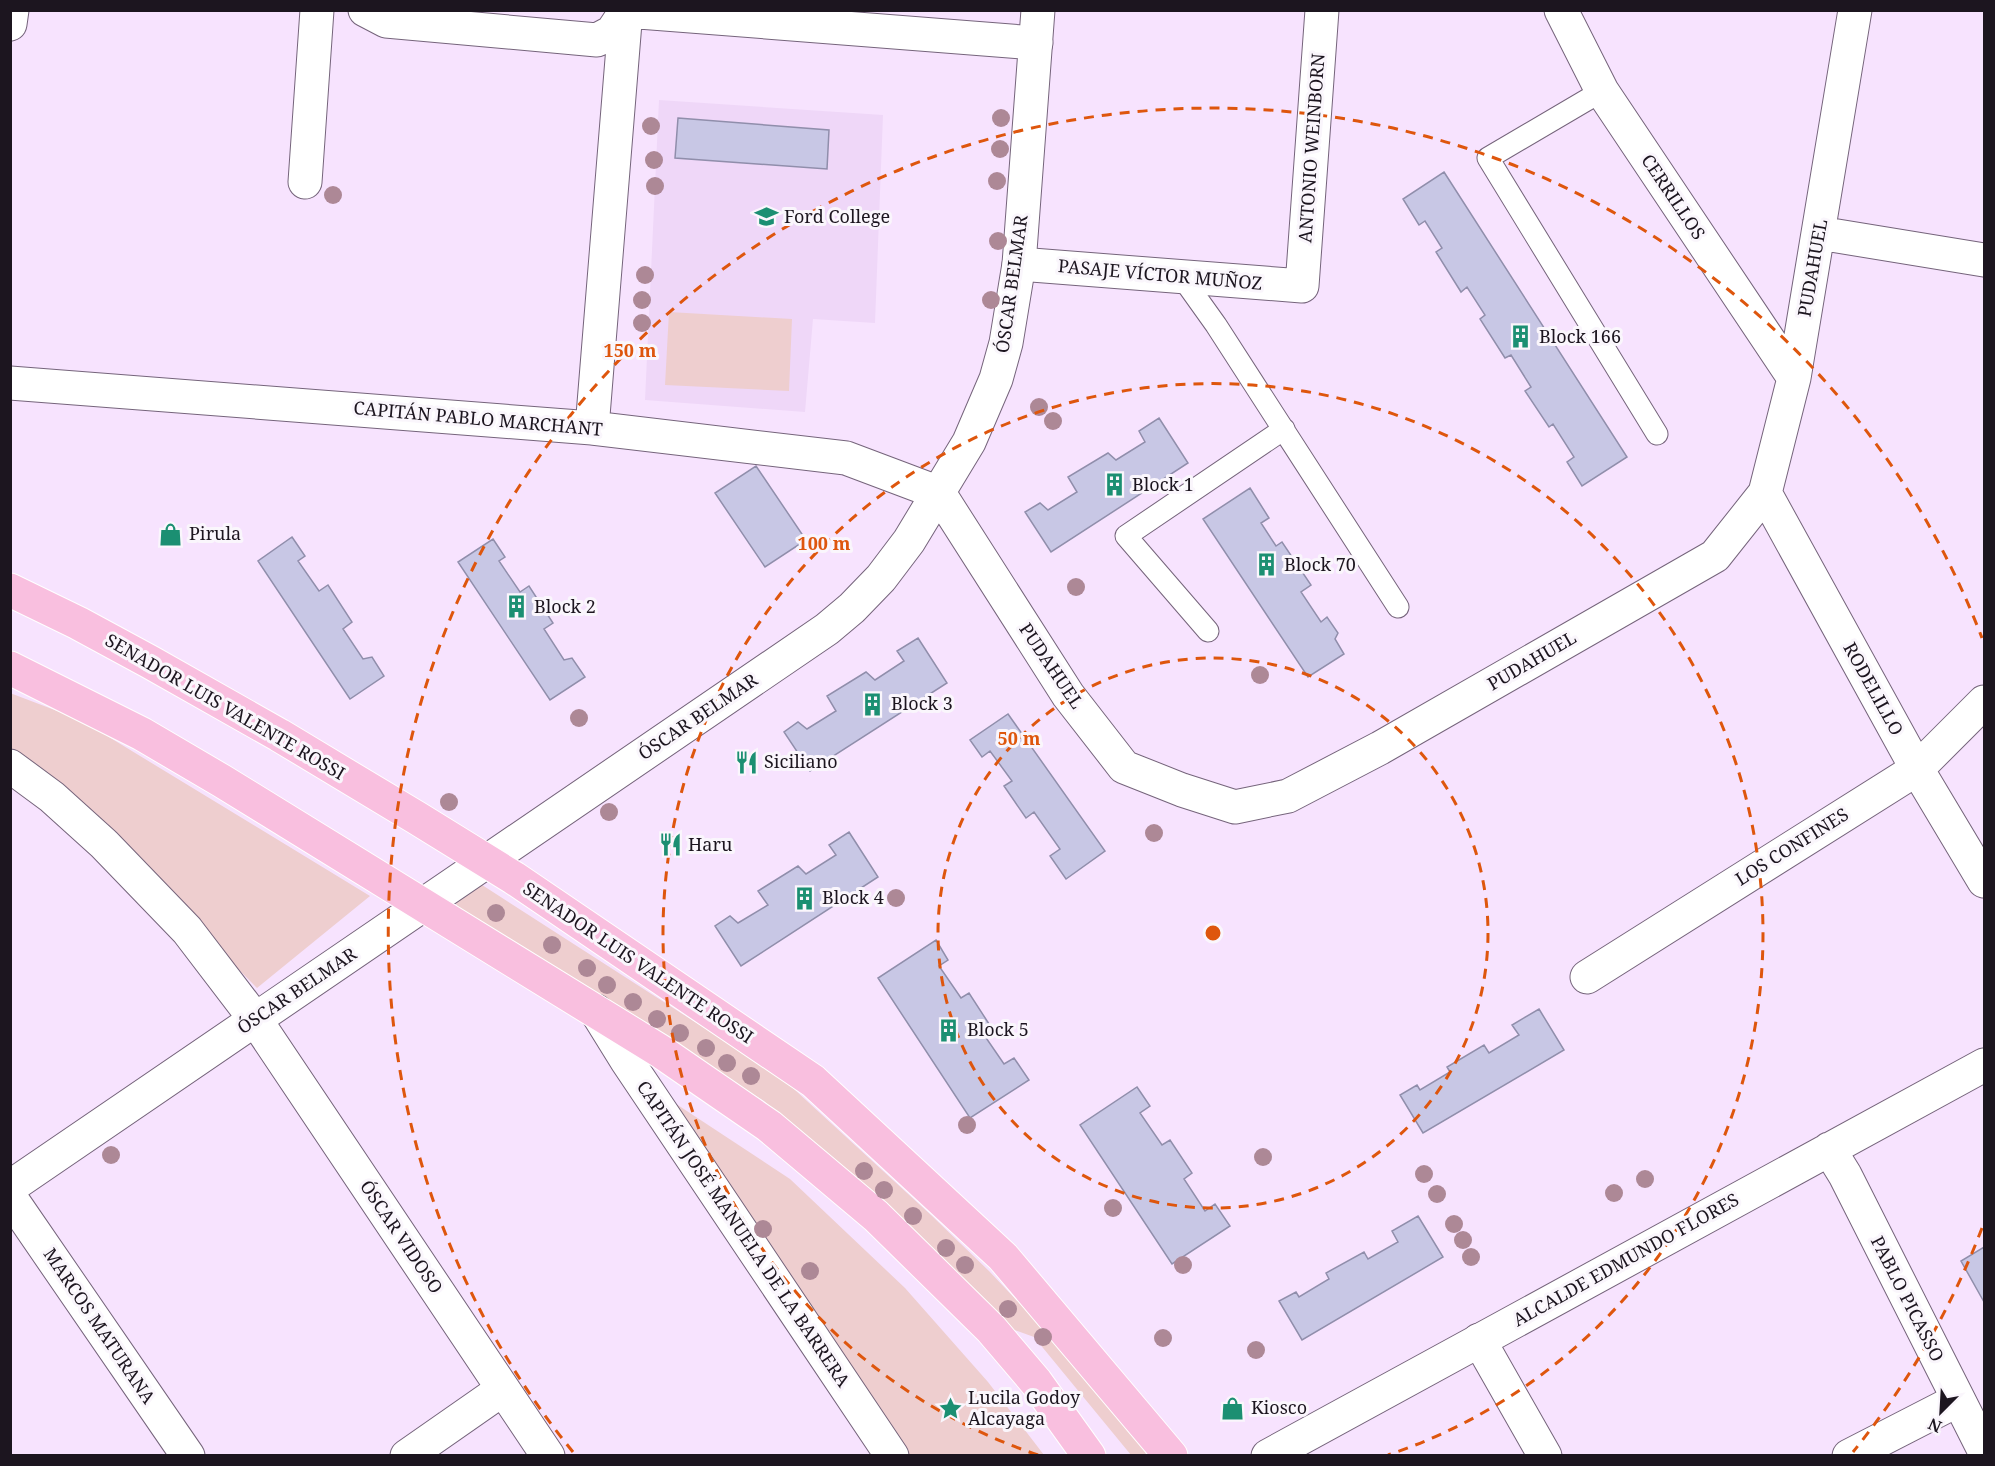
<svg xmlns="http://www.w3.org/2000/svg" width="1995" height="1466" font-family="'Noto Serif',serif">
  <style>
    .built { fill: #efd7f8 }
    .green { fill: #eececf }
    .building { fill: #c8c7e5; stroke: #908eab; stroke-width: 1.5 }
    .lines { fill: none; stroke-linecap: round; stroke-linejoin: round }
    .service-casing { stroke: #75647b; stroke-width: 23 }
    .minor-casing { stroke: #75647b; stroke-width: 35 }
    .tertiary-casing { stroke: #75647b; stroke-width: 35 }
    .primary-casing { stroke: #fff; stroke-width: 35 }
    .service { stroke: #fff; stroke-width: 21 }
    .minor { stroke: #fff; stroke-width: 33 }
    .tertiary { stroke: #fff; stroke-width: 33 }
    .primary { stroke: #f9bfdf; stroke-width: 33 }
    .tree { fill: #ad8896 }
    .ring { fill: none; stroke: #de560d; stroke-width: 3; stroke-dasharray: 10 8 }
    .labels { text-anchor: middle; stroke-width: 6; stroke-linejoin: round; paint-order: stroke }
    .street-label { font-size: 18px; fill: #1c151f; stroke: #faf6fc }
    .poi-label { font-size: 18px; fill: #1c151f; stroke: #faf6fc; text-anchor: start }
    .centre { fill: #de560d; stroke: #faf6fc; stroke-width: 3 }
    .ring-label { font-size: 18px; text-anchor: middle; font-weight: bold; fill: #de560d; stroke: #faf6fc; stroke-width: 6; stroke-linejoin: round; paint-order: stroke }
  </style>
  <rect width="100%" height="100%" fill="#f7e3fe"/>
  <path class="built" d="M 659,100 L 883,115 L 875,323 L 813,319 L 805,412 L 645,400 Z"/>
  <path class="green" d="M 669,312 L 792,319 L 789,391 L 665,385 Z
    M 10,693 L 81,720 L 370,896 L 257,988 L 55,784 L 11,755 Z
    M 479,883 L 782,1078 L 931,1215 L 989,1271 L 1042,1327 L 1147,1453 L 1142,1455 L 1131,1455 L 1034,1337 L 1006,1327 L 876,1200 L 764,1101 L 464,916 L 456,904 L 460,888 Z
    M 658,1092 L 790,1179 L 905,1288 L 988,1382 L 1044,1455 L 908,1455 Z"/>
  <path class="building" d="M 678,118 L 829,130 L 827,169 L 675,158 Z
    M 1444,172 L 1627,457 L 1582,486 L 1567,462 L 1574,457 L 1553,424 L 1549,427 L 1525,391 L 1531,387 L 1511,355 L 1505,358 L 1480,319 L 1485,315 L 1467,287 L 1461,292 L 1436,252 L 1442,248 L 1425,221 L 1419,225 L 1403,199 Z
    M 1159,418 L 1188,463 L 1051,552 L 1025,512 L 1040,503 L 1048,510 L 1077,492 L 1068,477 L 1108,453 L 1116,460 L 1145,442 L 1139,431 Z
    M 756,466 L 806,540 L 765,567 L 715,493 Z
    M 1250,488 L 1269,518 L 1261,523 L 1276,546 L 1282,542 L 1311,585 L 1301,592 L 1321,622 L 1327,617 L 1338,633 L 1335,639 L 1344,654 L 1308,677 L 1203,519 Z
    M 292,537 L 305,556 L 298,561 L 319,591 L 328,585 L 352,622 L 343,629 L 363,659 L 372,657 L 384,676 L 350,699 L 258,561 Z
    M 493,539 L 505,557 L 499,561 L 520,592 L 529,586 L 553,623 L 544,629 L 564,660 L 572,658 L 585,677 L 550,700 L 458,562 Z
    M 918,638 L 947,683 L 810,771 L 784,732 L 798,722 L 807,729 L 836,711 L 827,696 L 866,672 L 875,680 L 904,661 L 897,651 Z
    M 1008,714 L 1105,851 L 1066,879 L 1050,856 L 1060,849 L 1034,812 L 1026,818 L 1004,786 L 1012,781 L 990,751 L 982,757 L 970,740 Z
    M 849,832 L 878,877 L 741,966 L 715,926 L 730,916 L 738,923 L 768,905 L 758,891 L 798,866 L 806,874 L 836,855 L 829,845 Z
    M 936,940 L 948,960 L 939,966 L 961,998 L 969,993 L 991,1027 L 982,1032 L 1004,1064 L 1014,1058 L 1029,1080 L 970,1118 L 878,978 Z
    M 1539,1009 L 1564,1050 L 1423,1133 L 1400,1095 L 1417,1085 L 1420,1090 L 1450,1072 L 1447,1067 L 1484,1045 L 1489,1053 L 1519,1035 L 1512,1025 Z
    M 1137,1087 L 1150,1106 L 1140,1113 L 1162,1145 L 1170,1140 L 1192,1173 L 1184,1179 L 1205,1211 L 1215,1204 L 1230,1226 L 1172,1264 L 1080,1125 Z
    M 1418,1216 L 1443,1257 L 1302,1340 L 1279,1301 L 1296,1292 L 1299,1297 L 1329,1279 L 1326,1273 L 1364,1252 L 1368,1259 L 1398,1242 L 1392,1231 Z
    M 1984,1247 L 1984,1302 L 1961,1261 Z"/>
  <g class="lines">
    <defs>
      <path id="service" d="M 1602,91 L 1488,158 L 1657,434
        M 1181,276 L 1216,325 L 1398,607
        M 1208,631 L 1126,536 L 1284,429"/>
      <path id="minor" d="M 365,10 L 386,21 L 597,40 L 612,32 L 626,11 L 1036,43
        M 1561,10 L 1602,91 L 1794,378
        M 305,182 L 317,10
        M 1819,233 L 1984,260
        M 1019,264 L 1302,286 L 1322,10
        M 10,383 L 592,428 L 846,458 L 939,493 L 1068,695 L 1124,767 L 1182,790 L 1235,807 L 1288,796 L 1380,748 L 1715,556 L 1765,493 L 1794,378 L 1855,10
        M 592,428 L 626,10
        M 1765,493 L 1917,769 L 1984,881
        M 10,766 L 52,797 L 104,844 L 187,930 L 255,1019 L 548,1456
        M 1587,977 L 1917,769 L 1984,702
        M 596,1011 L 627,1061 L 892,1456
        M 10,1197 L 188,1456
        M 1479,1340 L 1545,1456
        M 407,1456 L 503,1389
        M 1849,1456 L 1958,1400"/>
      <path id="tertiary" d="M 10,24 L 12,10
        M 1829,1149 L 1845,1175 L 1984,1450
        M 10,1187 L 827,629 L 852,608 L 881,578 L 909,541 L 969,442 L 996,379 L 1006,343 L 1019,264 L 1038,10
        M 1268,1456 L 1984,1065"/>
      <path id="primary" d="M 10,590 L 78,623 L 150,662 L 279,735 L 417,818 L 514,878 L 813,1081 L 1003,1257 L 1171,1456
        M 10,668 L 142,734 L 222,781 L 660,1051 L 769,1126 L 876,1216 L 991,1329 L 1036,1382 L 1089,1456"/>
    </defs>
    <use href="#service" class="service-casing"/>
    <use href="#minor" class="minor-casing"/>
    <use href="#tertiary" class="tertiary-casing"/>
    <use href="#primary" class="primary-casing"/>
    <use href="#service" class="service"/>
    <use href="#minor" class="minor"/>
    <use href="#tertiary" class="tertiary"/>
    <use href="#primary" class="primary"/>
  </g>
  <g class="tree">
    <circle cx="1001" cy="118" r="9"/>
    <circle cx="651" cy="126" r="9"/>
    <circle cx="1000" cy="149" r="9"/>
    <circle cx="654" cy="160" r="9"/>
    <circle cx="997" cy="181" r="9"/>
    <circle cx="655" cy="186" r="9"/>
    <circle cx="333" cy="195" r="9"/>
    <circle cx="998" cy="241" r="9"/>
    <circle cx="645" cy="275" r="9"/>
    <circle cx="642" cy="300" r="9"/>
    <circle cx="991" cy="300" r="9"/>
    <circle cx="642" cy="323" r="9"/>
    <circle cx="1039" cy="407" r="9"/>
    <circle cx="1053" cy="421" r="9"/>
    <circle cx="1076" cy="587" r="9"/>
    <circle cx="1260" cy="675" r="9"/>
    <circle cx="579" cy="718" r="9"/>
    <circle cx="449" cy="802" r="9"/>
    <circle cx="609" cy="812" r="9"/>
    <circle cx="1154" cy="833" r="9"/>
    <circle cx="896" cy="898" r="9"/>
    <circle cx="496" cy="913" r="9"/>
    <circle cx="552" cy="945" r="9"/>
    <circle cx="587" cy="968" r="9"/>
    <circle cx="607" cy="985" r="9"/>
    <circle cx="633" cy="1002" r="9"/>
    <circle cx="657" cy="1019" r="9"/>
    <circle cx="680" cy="1033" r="9"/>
    <circle cx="706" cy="1048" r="9"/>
    <circle cx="727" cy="1063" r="9"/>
    <circle cx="751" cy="1076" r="9"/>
    <circle cx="967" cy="1125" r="9"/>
    <circle cx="111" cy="1155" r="9"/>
    <circle cx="1263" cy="1157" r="9"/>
    <circle cx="864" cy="1171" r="9"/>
    <circle cx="1424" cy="1174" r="9"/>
    <circle cx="1645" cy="1179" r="9"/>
    <circle cx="884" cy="1190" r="9"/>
    <circle cx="1614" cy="1193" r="9"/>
    <circle cx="1437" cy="1194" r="9"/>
    <circle cx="1113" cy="1208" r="9"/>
    <circle cx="913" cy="1216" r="9"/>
    <circle cx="1454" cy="1224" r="9"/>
    <circle cx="763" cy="1229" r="9"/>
    <circle cx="1463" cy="1240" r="9"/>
    <circle cx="946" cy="1248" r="9"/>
    <circle cx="1471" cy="1257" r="9"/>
    <circle cx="965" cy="1265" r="9"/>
    <circle cx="1183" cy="1265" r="9"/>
    <circle cx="810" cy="1271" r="9"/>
    <circle cx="1008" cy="1309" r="9"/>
    <circle cx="1043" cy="1337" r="9"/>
    <circle cx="1163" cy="1338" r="9"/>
    <circle cx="1256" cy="1350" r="9"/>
  </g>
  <g class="ring">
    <circle cx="1213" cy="933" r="275"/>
    <path d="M1038 1455A550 550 0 1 1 1388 1455"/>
    <path d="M1982 1228A824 824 0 0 1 1853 1452M573 1452A824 824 0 1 1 1982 638"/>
  </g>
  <defs>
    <symbol id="school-bare" viewBox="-9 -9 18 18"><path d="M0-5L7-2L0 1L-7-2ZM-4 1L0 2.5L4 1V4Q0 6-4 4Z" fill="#1b8f72" stroke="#faf6fc" stroke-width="2.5" paint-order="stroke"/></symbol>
    <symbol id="building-bare" viewBox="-9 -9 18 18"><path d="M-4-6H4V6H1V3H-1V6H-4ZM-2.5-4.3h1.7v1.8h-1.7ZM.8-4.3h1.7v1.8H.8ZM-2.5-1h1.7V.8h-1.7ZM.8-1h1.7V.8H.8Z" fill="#1b8f72" stroke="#faf6fc" stroke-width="2.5" paint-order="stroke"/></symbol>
    <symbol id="shop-bare" viewBox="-9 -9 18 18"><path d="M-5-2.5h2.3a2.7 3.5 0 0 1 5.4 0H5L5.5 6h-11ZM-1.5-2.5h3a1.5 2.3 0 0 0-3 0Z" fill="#1b8f72" stroke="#faf6fc" stroke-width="2.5" paint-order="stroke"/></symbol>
    <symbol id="restaurant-bare" viewBox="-9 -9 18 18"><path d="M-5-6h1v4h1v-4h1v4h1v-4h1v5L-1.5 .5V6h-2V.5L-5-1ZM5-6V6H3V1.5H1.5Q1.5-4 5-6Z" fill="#1b8f72" stroke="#faf6fc" stroke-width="2.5" paint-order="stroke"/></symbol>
    <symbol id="sight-bare" viewBox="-9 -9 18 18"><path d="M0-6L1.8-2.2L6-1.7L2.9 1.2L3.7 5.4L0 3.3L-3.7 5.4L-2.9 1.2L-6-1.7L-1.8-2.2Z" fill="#1b8f72" stroke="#faf6fc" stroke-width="2.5" paint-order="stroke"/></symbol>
  </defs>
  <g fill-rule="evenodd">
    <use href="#school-bare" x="750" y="200" width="33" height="33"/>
    <use href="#building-bare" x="1504" y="320" width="33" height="33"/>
    <use href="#building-bare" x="1098" y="468" width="33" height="33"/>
    <use href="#shop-bare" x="154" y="518" width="33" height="33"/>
    <use href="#building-bare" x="1250" y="548" width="33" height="33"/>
    <use href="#building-bare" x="500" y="590" width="33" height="33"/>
    <use href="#building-bare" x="856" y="688" width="33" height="33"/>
    <use href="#restaurant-bare" x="730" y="746" width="33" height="33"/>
    <use href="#restaurant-bare" x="654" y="828" width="33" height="33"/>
    <use href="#building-bare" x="788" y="882" width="33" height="33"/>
    <use href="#building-bare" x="932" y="1014" width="33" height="33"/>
    <use href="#sight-bare" x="934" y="1392" width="33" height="33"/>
    <use href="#shop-bare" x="1216" y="1392" width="33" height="33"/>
  </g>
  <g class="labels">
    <g class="street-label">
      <text transform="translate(1312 148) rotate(-86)" y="6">ANTONIO WEINBORN</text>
      <text transform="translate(1673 197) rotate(56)" y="6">CERRILLOS</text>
      <text transform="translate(1813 268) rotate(-80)" y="6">PUDAHUEL</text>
      <text transform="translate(1160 275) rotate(5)" y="6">PASAJE VÍCTOR MUÑOZ</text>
      <text transform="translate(1012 284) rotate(-82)" y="6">ÓSCAR BELMAR</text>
      <text transform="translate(478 419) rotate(5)" y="6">CAPITÁN PABLO MARCHANT</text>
      <text transform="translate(1532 661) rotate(-30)" y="6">PUDAHUEL</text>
      <text transform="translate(1051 666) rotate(56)" y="6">PUDAHUEL</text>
      <text transform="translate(1873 689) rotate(61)" y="6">RODELILLO</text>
      <text transform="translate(225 707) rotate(30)" y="6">SENADOR LUIS VALENTE ROSSI</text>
      <text transform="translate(698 717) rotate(-34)" y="6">ÓSCAR BELMAR</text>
      <text transform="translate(1792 847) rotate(-32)" y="6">LOS CONFINES</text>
      <text transform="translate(638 963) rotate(34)" y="6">SENADOR LUIS VALENTE ROSSI</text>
      <text transform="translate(297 991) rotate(-34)" y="6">ÓSCAR BELMAR</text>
      <text transform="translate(743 1234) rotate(56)" y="6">CAPITÁN JOSÉ MANUELA DE LA BARRERA</text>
      <text transform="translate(401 1237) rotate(56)" y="6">ÓSCAR VIDOSO</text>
      <text transform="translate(1626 1260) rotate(-29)" y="6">ALCALDE EDMUNDO FLORES</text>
      <text transform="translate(1907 1299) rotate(63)" y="6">PABLO PICASSO</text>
      <text transform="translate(99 1326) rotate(56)" y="6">MARCOS MATURANA</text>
    </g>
    <g class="poi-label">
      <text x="784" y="223">Ford College</text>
      <text x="1539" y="343">Block 166</text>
      <text x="1132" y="491">Block 1</text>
      <text x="189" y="540">Pirula</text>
      <text x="1284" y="571">Block 70</text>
      <text x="534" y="613">Block 2</text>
      <text x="891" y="710">Block 3</text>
      <text x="764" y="768">Siciliano</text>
      <text x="688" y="851">Haru</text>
      <text x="822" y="904">Block 4</text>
      <text x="967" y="1036">Block 5</text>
      <text x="968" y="1404">Lucila Godoy<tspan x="968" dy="21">Alcayaga</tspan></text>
      <text x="1251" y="1414">Kiosco</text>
    </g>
  </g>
  <circle cx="1213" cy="933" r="9" class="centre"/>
  <g class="ring-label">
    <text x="630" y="357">150 m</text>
    <text x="824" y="550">100 m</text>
    <text x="1019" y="745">50 m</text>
  </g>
  <rect width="1995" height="1466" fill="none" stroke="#1c151f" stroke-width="24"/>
  <g transform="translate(1941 1412) rotate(204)" stroke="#faf6fc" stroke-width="4.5" paint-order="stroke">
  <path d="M0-4.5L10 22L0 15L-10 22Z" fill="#1c151f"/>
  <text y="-9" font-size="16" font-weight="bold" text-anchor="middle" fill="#1c151f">N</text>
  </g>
</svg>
